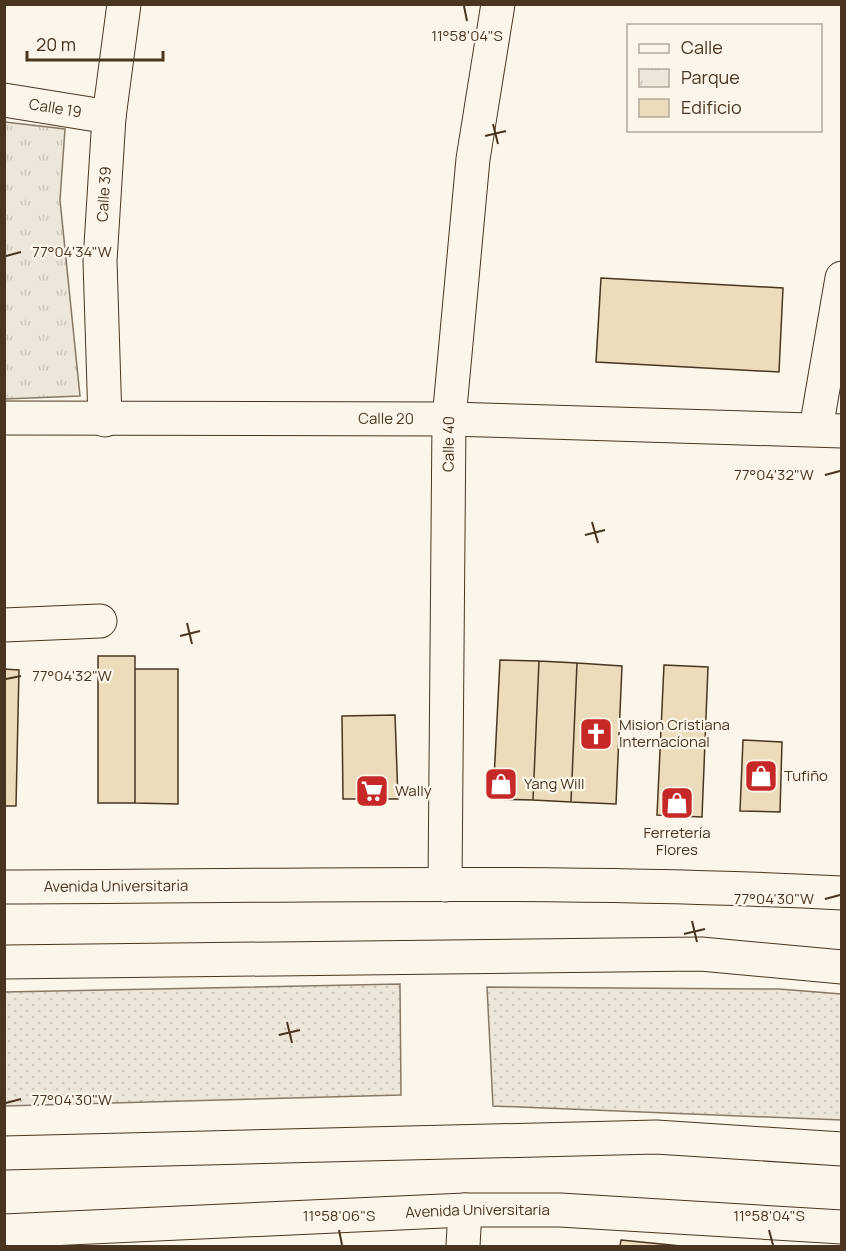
<svg xmlns="http://www.w3.org/2000/svg" width="846" height="1251" font-family="Manrope,sans-serif">
  <style>
    .grass { fill: url(#grass-dots); stroke: #887966; stroke-width: 1.5 }
    .park { fill: url(#park-tufts); stroke: #887966; stroke-width: 1.5 }
    .building { fill: #ecdcbc; stroke: #4a3520; stroke-width: 1.5 }
    .lines { fill: none; stroke-linecap: round; stroke-linejoin: round }
    .minor-casing { stroke: #4a3520; stroke-width: 35 }
    .major-casing { stroke: #4a3520; stroke-width: 35 }
    .minor { stroke: #fbf6e9; stroke-width: 33 }
    .major { stroke: #fbf6e9; stroke-width: 33 }
    .ticks { fill: none; stroke: #4a3520; stroke-width: 2 }
    .labels { text-anchor: middle; stroke-width: 4.5; stroke-linejoin: round; paint-order: stroke }
    .street-label { font-size: 15px; fill: #4a3520; stroke: #fbf6e9 }
    .poi-label { font-size: 15px; fill: #4a3520; stroke: #fbf6e9; text-anchor: start }
    .ticks-label { font-size: 15px; text-anchor: middle; fill: #4a3520; stroke: #fbf6e9; stroke-width: 4.5; stroke-linejoin: round; paint-order: stroke }
  </style>
  <defs>
    <pattern id="grass-dots" width="8" height="8" patternUnits="userSpaceOnUse" patternTransform="scale(1.5)"><rect width="8" height="8" fill="#ede6d9"/><path d="M2 2h.1M6 6h.1" fill="none" stroke="#cdc6ba" stroke-width="1.8" stroke-linecap="round"/></pattern>
    <pattern id="park-tufts" width="24" height="20" patternUnits="userSpaceOnUse" patternTransform="scale(1.5)"><rect width="24" height="20" fill="#ede6d9"/><path d="M3 7l-1-3M5 7V3M7 7l1-3M15 17l-1-3M17 17v-4M19 17l1-3" fill="none" stroke="#cdc6ba"/></pattern>
  </defs>
  <rect width="100%" height="100%" fill="#fbf6e9"/>
  <path class="grass" d="M 400,984 L 401,1095 L 5,1106 L 5,992 Z
    M 487,987 L 779,989 L 841,994 L 841,1120 L 493,1106 Z"/>
  <path class="park" d="M 5,122 L 65,129 L 60,200 L 80,396 L 5,399 Z"/>
  <path class="building" d="M 601,278 L 783,288 L 779,372 L 596,362 Z
    M 98,656 L 135,656 L 135,803 L 98,803 Z
    M 500,660 L 539,661 L 533,800 L 493,799 Z
    M 539,661 L 577,663 L 571,802 L 533,800 Z
    M 577,663 L 622,666 L 616,804 L 571,802 Z
    M 664,665 L 708,667 L 702,817 L 657,815 Z
    M 4,669 L 19,670 L 16,806 L 4,806 Z
    M 135,669 L 178,669 L 178,804 L 135,803 Z
    M 395,715 L 398,799 L 343,799 L 342,716 Z
    M 743,740 L 782,742 L 780,812 L 740,811 Z
    M 621,1240 L 681,1246 L 620,1246 Z"/>
  <g class="lines">
    <defs>
      <g id="minor">
        <path id="s1" d="M 4,100 L 109,117"/>
        <path id="s2" d="M 4,418 L 449,419 L 842,431"/>
        <path id="s3" d="M 105,420 L 100,261 L 109,117 L 124,4"/>
        <path d="M 816,429 L 842,278"/>
        <path d="M 4,625 L 100,621"/>
        <path id="s4" d="M 445,885 L 449,419 L 473,159 L 498,4"/>
        <path d="M 463,1246 L 465,1210"/>
      </g>
      <g id="major">
        <path id="s5" d="M 4,887 C 283,886 563,879 842,893"/>
        <path d="M 4,962 L 701,954 L 842,967"/>
        <path d="M 4,1153 L 656,1137 L 842,1149"/>
        <path id="s6" d="M 4,1231 L 465,1210 L 560,1210 L 842,1227"/>
      </g>
    </defs>
    <use href="#minor" class="minor-casing"/>
    <use href="#major" class="major-casing"/>
    <use href="#minor" class="minor"/>
    <use href="#major" class="major"/>
  </g>
  <path class="ticks" d="M 464,6 L 467,21M 493,124 L 498,144M 485,136 L 506,131M 6,256 L 21,252M 825,475 L 840,471M 592,522 L 598,543M 585,535 L 605,530M 187,623 L 192,644M 180,636 L 200,631M 6,679 L 21,676M 825,899 L 840,895M 692,921 L 697,942M 684,934 L 705,929M 287,1022 L 292,1043M 279,1035 L 300,1030M 6,1103 L 21,1099M 339,1230 L 342,1245M 769,1230 L 773,1245"/>
  <defs>
    <symbol id="church-square" viewBox="-11 -11 22 22"><rect x="-9" y="-9" width="18" height="18" rx="4" fill="#c62828" stroke="#fbf6e9"/><path d="M-1.2-6h2.4v3.5h3.3v2.4h-3.3V6h-2.4V-.1h-3.3v-2.4h3.3Z" fill="#fff"/></symbol>
    <symbol id="shop-square" viewBox="-11 -11 22 22"><rect x="-9" y="-9" width="18" height="18" rx="4" fill="#c62828" stroke="#fbf6e9"/><path d="M-5-2.5h2.3a2.7 3.5 0 0 1 5.4 0H5L5.5 6h-11ZM-1.5-2.5h3a1.5 2.3 0 0 0-3 0Z" fill="#fff"/></symbol>
    <symbol id="supermarket-square" viewBox="-11 -11 22 22"><rect x="-9" y="-9" width="18" height="18" rx="4" fill="#c62828" stroke="#fbf6e9"/><path d="M-6-5.5h2.5l.6 2H6L4.5 2H-2.5L-4.4-4H-6ZM-1.5 3.2a1.3 1.3 0 1 0 .1 0ZM3 3.2a1.3 1.3 0 1 0 .1 0Z" fill="#fff"/></symbol>
  </defs>
  <g fill-rule="evenodd">
    <use href="#church-square" x="577" y="715" width="38" height="38"/>
    <use href="#shop-square" x="742" y="757" width="38" height="38"/>
    <use href="#shop-square" x="482" y="765" width="38" height="38"/>
    <use href="#supermarket-square" x="353" y="772" width="38" height="38"/>
    <use href="#shop-square" x="658" y="784" width="38" height="38"/>
  </g>
  <g class="labels">
    <g class="street-label">
      <text dy="5" stroke="none"><textPath href="#s1" startOffset="52">Calle 19</textPath></text>
      <text dy="5" stroke="none"><textPath href="#s3" startOffset="226">Calle 39</textPath></text>
      <text dy="5" stroke="none"><textPath href="#s2" startOffset="382">Calle 20</textPath></text>
      <text dy="5" stroke="none"><textPath href="#s4" startOffset="441">Calle 40</textPath></text>
      <text dy="5" stroke="none"><textPath href="#s5" startOffset="112">Avenida Universitaria</textPath></text>
      <text dy="5" stroke="none"><textPath href="#s6" startOffset="474">Avenida Universitaria</textPath></text>
    </g>
    <g class="poi-label">
      <text x="619" y="730">Mision Cristiana<tspan x="619" dy="17">Internacíonal</tspan></text>
      <text x="784" y="781">Tufiño</text>
      <text x="524" y="789">Yang Will</text>
      <text x="395" y="796">Wally</text>
      <text x="677" y="838" text-anchor="middle">Ferretería<tspan x="677" dy="17">Flores</tspan></text>
    </g>
  </g>
  <g class="ticks-label">
    <text x="467" y="41">11°58'04"S</text>
    <text x="72" y="257">77°04'34"W</text>
    <text x="774" y="480">77°04'32"W</text>
    <text x="72" y="681">77°04'32"W</text>
    <text x="774" y="904">77°04'30"W</text>
    <text x="72" y="1105">77°04'30"W</text>
    <text x="339" y="1221">11°58'06"S</text>
    <text x="769" y="1221">11°58'04"S</text>
  </g>
  <rect width="846" height="1251" fill="none" stroke="#4a3520" stroke-width="12"/>
  <rect x="627" y="24" width="195" height="108" fill="#fbf6e9" stroke="#b4a999" stroke-width="1.5"/>
  <rect x="639" y="44" width="30" height="9" fill="#fbf6e9" stroke="#b4a999" stroke-width="1.5"/>
  <text x="681" y="54" font-size="18" fill="#4a3520">Calle</text>
  <rect x="639" y="69" width="30" height="18" fill="url(#park-tufts)" stroke="#b4a999" stroke-width="1.5"/>
  <text x="681" y="84" font-size="18" fill="#4a3520">Parque</text>
  <rect x="639" y="99" width="30" height="18" fill="#ecdcbc" stroke="#b4a999" stroke-width="1.5"/>
  <text x="681" y="114" font-size="18" fill="#4a3520">Edificio</text>
  <path d="M27 51v9h136v-9" fill="none" stroke="#4a3520" stroke-width="3"/>
  <text x="36" y="51" font-size="18" fill="#4a3520" stroke="#fbf6e9" stroke-width="4.5" paint-order="stroke">20 m</text>
</svg>
